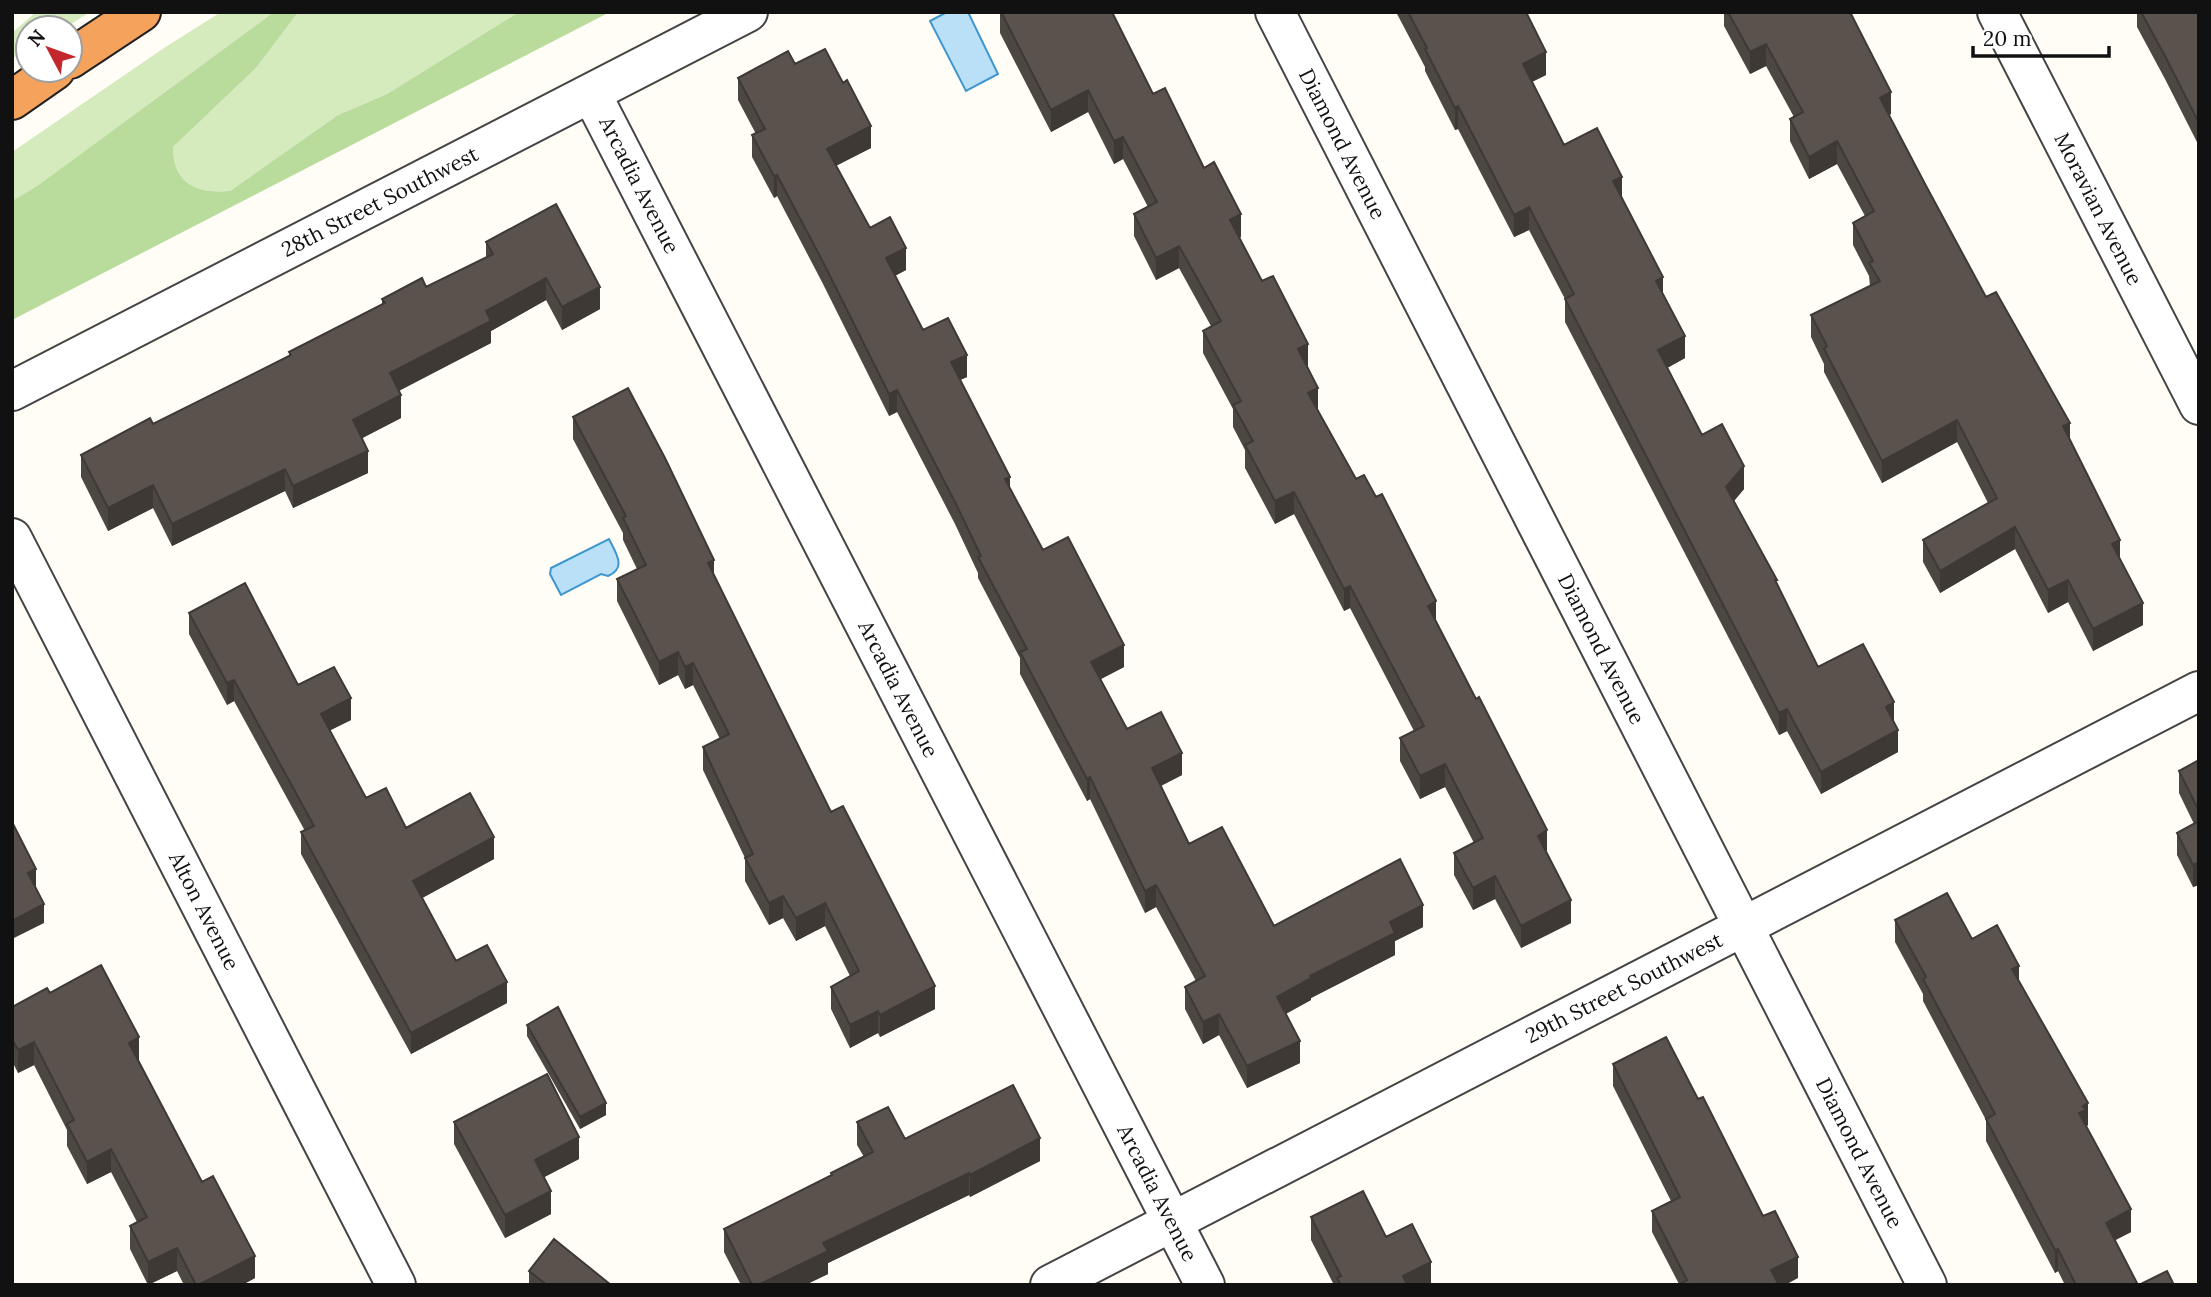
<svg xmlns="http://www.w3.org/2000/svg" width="2211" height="1297" font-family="Lora,serif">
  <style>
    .green { fill: #d5ebbd }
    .forest { fill: #b9dc9c }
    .water { fill: #b9e0f7; stroke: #3f96cf; stroke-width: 2 }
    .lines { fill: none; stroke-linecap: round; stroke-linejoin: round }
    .minor-casing { stroke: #444; stroke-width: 42 }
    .highway-casing { stroke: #222; stroke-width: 42 }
    .minor { stroke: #fff; stroke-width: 38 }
    .highway { stroke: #f5a25d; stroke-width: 38 }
    .wall { fill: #4d4742 }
    .shaded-wall { fill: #3f3936 }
    .building { fill: #5a524d; stroke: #3f3936; stroke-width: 2 }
    .labels { text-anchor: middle; stroke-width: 7; stroke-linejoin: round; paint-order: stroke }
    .street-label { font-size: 21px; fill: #111; stroke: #fff }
  </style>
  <rect width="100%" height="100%" fill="#fffdf5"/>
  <path class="green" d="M 36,12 L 90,12 L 65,28 L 28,28 L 28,48 L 12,59 L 12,33 Z
    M 221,12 L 274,12 L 37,186 L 12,201 L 12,152 L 164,48 Z
    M 297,12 L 519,12 L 387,94 L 338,115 L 230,191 C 197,194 173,184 173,147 L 256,68 Z"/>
  <path class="forest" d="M 274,12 L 298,12 L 256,68 L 173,147 C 173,184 197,194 230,191 L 338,115 L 387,94 L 519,12 L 610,12 L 12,320 L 12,201 L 37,186 Z"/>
  <path class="water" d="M 947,12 L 968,12 L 998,74 L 966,91 L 930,21 Z
    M 609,539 C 616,553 627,568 608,576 L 601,574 L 561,595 L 550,574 L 551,568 Z"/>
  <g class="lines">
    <defs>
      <path id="minor" d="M 1275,12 L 1927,1285
        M 1997,12 L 2199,405
        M 591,93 L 1205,1285
        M 12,391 L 748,12
        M 12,538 L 396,1285
        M 1050,1285 L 2199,691"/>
      <path id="highway" d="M 70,59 L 141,12
        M 12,100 L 55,70"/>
    </defs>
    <use href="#minor" class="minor-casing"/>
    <use href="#highway" class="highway-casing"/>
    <use href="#minor" class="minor"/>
    <use href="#highway" class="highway"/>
  </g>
  <path class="wall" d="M 1000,12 L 1112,12 L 1153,94 L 1204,168 L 1241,237 L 1239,238 L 1308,367 L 1318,410 L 1436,621 L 1547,852 L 1547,853 L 1571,923 L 1521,948 L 1495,899 L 1473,910 L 1454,875 L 1454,853 L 1474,843 L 1445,787 L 1420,799 L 1400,761 L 1400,738 L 1414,731 L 1350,608 L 1344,611 L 1294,514 L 1275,524 L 1245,468 L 1245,450 L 1233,427 L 1233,409 L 1203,353 L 1203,331 L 1211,326 L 1179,268 L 1156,280 L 1134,236 L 1134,214 L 1148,207 L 1123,159 L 1114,164 L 1088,112 L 1051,132 L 1000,33 Z
    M 1396,12 L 1526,12 L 1546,75 L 1532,82 L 1564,145 L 1622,197 L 1663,295 L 1685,358 L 1667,368 L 1702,435 L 1744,489 L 1734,501 L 1777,583 L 1818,667 L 1894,722 L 1898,752 L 1821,794 L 1787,731 L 1779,735 L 1565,322 L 1565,299 L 1529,230 L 1514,237 L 1458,129 L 1455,130 L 1425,71 L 1425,67 Z
    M 1724,12 L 1850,12 L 1891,114 L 1889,115 L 1986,297 L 2070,439 L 2120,559 L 2143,625 L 2093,651 L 2068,602 L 2048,613 L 2015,549 L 1940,593 L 1923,562 L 1923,540 L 1988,503 L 1957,442 L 1882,483 L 1824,372 L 1824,364 L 1811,337 L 1811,315 L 1870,286 L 1869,276 L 1853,245 L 1853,223 L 1865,216 L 1837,164 L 1809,179 L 1790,141 L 1790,119 L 1794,117 L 1766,66 L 1750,74 L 1724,26 Z
    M 2137,12 L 2199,12 L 2199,146 L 2165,79 L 2137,27 Z
    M 795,64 L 871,148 L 836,166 L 870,228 L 906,270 L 895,276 L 923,330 L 967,377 L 960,380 L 1010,488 L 1043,550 L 1124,667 L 1101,679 L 1127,729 L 1182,775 L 1161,786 L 1189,844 L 1274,926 L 1423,927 L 1395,941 L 1395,955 L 1311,998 L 1311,1000 L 1286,1014 L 1300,1063 L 1247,1088 L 1219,1035 L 1203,1044 L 1185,1009 L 1185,987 L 1196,981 L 1156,907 L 1145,913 L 1090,799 L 1087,801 L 1020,674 L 1020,658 L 978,578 L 978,573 L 955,524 L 897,412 L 889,416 L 822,282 L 777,196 L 774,198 L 752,157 L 752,135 L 756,134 L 738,100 L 738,78 Z
    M 486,242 L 600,309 L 562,330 L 546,300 L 491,331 L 491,343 L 399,391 L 401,418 L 362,438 L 368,473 L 293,508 L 285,491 L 172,546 L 153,508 L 108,531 L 81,477 L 81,455 L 153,424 L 289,356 L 289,352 L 382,304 L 382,299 L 426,287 L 486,257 Z
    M 573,417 L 714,575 L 831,812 L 935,1009 L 880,1037 L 878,1033 L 850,1048 L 831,1009 L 831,987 L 850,976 L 825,926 L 796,941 L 783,918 L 769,925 L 745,881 L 745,858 L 703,770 L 703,747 L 720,739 L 693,685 L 685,689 L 678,675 L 659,685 L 617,601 L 617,579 L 637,569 L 623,540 L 623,533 L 573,439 Z
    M 189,613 L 351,720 L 330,730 L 366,798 L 406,828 L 494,859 L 422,898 L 456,961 L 507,1003 L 411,1054 L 301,854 L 301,832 L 305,831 L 234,701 L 227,705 L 189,634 Z
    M 2199,760 L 2199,885 L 2193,887 L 2177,855 L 2177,833 L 2194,824 L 2179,793 L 2179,771 Z
    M 1895,920 L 1972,939 L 2019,981 L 2088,1125 L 2086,1126 L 2131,1232 L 2115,1240 L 2138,1285 L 2065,1285 L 2058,1271 L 2055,1273 L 1986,1141 L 1986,1120 L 1923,1001 L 1923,994 L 1895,942 Z
    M 50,993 L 139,1060 L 138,1060 L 202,1182 L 255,1278 L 242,1285 L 184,1285 L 177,1271 L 148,1285 L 130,1249 L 130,1226 L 137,1222 L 111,1172 L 87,1184 L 67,1146 L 67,1130 L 34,1065 L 18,1073 L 12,1061 L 12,1007 Z
    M 527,1025 L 606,1115 L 580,1129 L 527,1036 Z
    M 1613,1064 L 1698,1099 L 1798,1278 L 1679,1284 L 1652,1232 L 1652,1211 L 1671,1201 L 1613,1086 Z
    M 454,1122 L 579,1159 L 544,1177 L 551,1214 L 505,1238 L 454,1144 Z
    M 857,1122 L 905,1139 L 1040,1161 L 970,1197 L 969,1195 L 828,1263 L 828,1274 L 805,1285 L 741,1285 L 724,1252 L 724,1229 L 831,1175 L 831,1173 L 864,1157 L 857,1145 Z
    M 1311,1217 L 1386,1237 L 1431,1285 L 1334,1285 L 1311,1240 Z
    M 529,1271 L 611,1285 L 529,1285 Z"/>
  <path class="shaded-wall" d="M 1766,44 L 1766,66 L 1750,74 L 1750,52 Z
    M 1546,52 L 1546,75 L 1523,86 L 1523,64 Z
    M 1088,90 L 1088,112 L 1051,132 L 1051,110 Z
    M 1891,92 L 1891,114 L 1880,120 L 1880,98 Z
    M 1458,106 L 1458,129 L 1455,130 L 1455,108 Z
    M 871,126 L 871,148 L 827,170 L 827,149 Z
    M 1123,137 L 1123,159 L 1114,164 L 1114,141 Z
    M 1837,141 L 1837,164 L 1809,179 L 1809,157 Z
    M 777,175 L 777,196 L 774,198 L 774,176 Z
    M 1622,177 L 1622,199 L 1613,181 Z
    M 1529,207 L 1529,230 L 1514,237 L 1514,215 Z
    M 1241,214 L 1241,237 L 1230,242 L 1230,220 Z
    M 1179,246 L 1179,268 L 1156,280 L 1156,258 Z
    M 906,248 L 906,270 L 886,280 L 886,258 Z
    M 1663,277 L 1663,300 L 1656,281 Z
    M 546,278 L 546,300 L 491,331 L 491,343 L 390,395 L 390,373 L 486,311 Z
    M 600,287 L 600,309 L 562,330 L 562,307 Z
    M 1685,336 L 1685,358 L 1658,373 L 1658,350 Z
    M 1308,344 L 1308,367 L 1298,349 Z
    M 967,355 L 967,377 L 951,384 L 951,362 Z
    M 1318,388 L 1318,410 L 1308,393 Z
    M 897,390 L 897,412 L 889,416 L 889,394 Z
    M 401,395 L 401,418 L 353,443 L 353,420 Z
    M 1957,420 L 1957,442 L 1882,483 L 1882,461 Z
    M 2070,423 L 2070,445 L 2063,426 Z
    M 368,451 L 368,473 L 293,508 L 293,486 Z
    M 1744,466 L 1744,489 L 1726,510 L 1726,487 Z
    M 285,469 L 285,491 L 172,546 L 172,524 Z
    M 1010,477 L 1010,499 L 1005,479 Z
    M 153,485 L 153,508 L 108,531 L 108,508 Z
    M 1294,492 L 1294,514 L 1275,524 L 1275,501 Z
    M 2015,527 L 2015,549 L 1940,593 L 1940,571 Z
    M 2120,540 L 2120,562 L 2112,544 Z
    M 714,560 L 714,583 L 708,563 Z
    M 2068,580 L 2068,602 L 2048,613 L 2048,590 Z
    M 1350,586 L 1350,608 L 1344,611 L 1344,589 Z
    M 1436,601 L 1436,624 L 1428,606 Z
    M 2143,603 L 2143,625 L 2093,651 L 2093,629 Z
    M 1124,645 L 1124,667 L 1091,684 L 1091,662 Z
    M 678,652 L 678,675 L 659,685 L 659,662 Z
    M 693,663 L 693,685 L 685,689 L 685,667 Z
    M 234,680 L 234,701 L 227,705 L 227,683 Z
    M 351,698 L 351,720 L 321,735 L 321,714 Z
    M 1894,702 L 1894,725 L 1886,707 Z
    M 1787,709 L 1787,731 L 1779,735 L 1779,713 Z
    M 1898,730 L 1898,752 L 1821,794 L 1821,772 Z
    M 1182,753 L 1182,775 L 1152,790 L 1152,768 Z
    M 1445,764 L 1445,787 L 1420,799 L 1420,776 Z
    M 1090,777 L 1090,799 L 1087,801 L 1087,779 Z
    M 1547,830 L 1547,852 L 1538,858 L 1538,836 Z
    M 494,837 L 494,859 L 413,903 L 413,881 Z
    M 2199,862 L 2199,885 L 2193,887 L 2193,865 Z
    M 36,869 L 36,888 L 28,873 Z
    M 1495,876 L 1495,899 L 1473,910 L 1473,888 Z
    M 1156,885 L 1156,907 L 1145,913 L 1145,891 Z
    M 783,896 L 783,918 L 769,925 L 769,903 Z
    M 1571,900 L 1571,923 L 1521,948 L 1521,926 Z
    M 825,903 L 825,926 L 796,941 L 796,918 Z
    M 44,904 L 44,923 L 12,939 L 12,921 Z
    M 1423,905 L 1423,927 L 1395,941 L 1395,955 L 1311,998 L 1311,1000 L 1277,1018 L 1277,997 L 1310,976 L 1390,922 Z
    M 2019,966 L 2019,988 L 2012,969 Z
    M 507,982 L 507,1003 L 411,1054 L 411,1033 Z
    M 935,986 L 935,1009 L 880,1037 L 880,1015 Z
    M 878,1011 L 878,1033 L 850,1048 L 850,1025 Z
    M 1219,1014 L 1219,1035 L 1203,1044 L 1203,1022 Z
    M 139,1037 L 139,1060 L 129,1065 L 129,1043 Z
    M 1300,1041 L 1300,1063 L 1247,1088 L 1247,1066 Z
    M 34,1042 L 34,1065 L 18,1073 L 18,1050 Z
    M 606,1103 L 606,1115 L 580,1129 L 580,1117 Z
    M 2088,1103 L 2088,1125 L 2086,1127 L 2079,1113 L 2083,1106 Z
    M 579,1137 L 579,1159 L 535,1182 L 535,1160 Z
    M 1040,1138 L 1040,1161 L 970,1197 L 970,1175 Z
    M 111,1149 L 111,1172 L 87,1184 L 87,1162 Z
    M 969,1173 L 969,1195 L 828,1263 L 828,1274 L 805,1285 L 758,1285 L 823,1243 Z
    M 551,1191 L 551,1214 L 505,1238 L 505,1215 Z
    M 2131,1209 L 2131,1232 L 2106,1245 L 2106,1223 Z
    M 177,1248 L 177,1271 L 148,1285 L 148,1262 Z
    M 2058,1249 L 2058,1271 L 2055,1273 L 2055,1250 Z
    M 255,1256 L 255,1278 L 242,1285 L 198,1285 Z
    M 1798,1257 L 1798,1278 L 1785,1285 L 1771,1285 L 1771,1270 Z
    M 1431,1262 L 1431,1285 L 1403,1285 L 1403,1276 Z"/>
  <path class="building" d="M 1001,12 L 1112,12 L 1153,94 L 1165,88 L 1204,168 L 1214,162 L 1241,214 L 1230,220 L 1262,281 L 1273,276 L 1308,344 L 1298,349 L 1318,388 L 1308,393 L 1356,479 L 1364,475 L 1376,497 L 1382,494 L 1436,601 L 1428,606 L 1476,699 L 1479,697 L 1547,830 L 1538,836 L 1571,900 L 1521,926 L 1495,876 L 1473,888 L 1454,853 L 1483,838 L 1445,764 L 1420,776 L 1400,738 L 1424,726 L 1350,586 L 1344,589 L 1294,492 L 1275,501 L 1245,445 L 1253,441 L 1233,405 L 1241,401 L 1203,331 L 1221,321 L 1179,246 L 1156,258 L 1134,214 L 1157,202 L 1123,137 L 1114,141 L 1088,90 L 1051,110 Z
    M 1408,12 L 1526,12 L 1546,52 L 1523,64 L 1564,145 L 1597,128 L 1622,177 L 1613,181 L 1663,277 L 1656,281 L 1685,336 L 1658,350 L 1702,435 L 1722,424 L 1744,466 L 1726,487 L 1777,580 L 1775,580 L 1818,667 L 1863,644 L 1894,702 L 1886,707 L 1898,730 L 1821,772 L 1787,709 L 1779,713 L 1565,299 L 1574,294 L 1529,207 L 1514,215 L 1458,106 L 1455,108 L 1425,49 L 1427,48 Z
    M 1728,12 L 1850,12 L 1891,92 L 1880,98 L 1925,184 L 1986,297 L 1996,292 L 2070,423 L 2063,426 L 2120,540 L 2112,544 L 2143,603 L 2093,629 L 2068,580 L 2048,590 L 2015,527 L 1940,571 L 1923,540 L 1997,498 L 1957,420 L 1882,461 L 1824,349 L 1827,346 L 1811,315 L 1880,281 L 1869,263 L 1873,261 L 1853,223 L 1874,211 L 1837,141 L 1809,157 L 1790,119 L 1803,112 L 1766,44 L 1750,52 Z
    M 2141,12 L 2199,12 L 2199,123 L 2165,56 Z
    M 825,49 L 843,83 L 847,80 L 871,126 L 827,149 L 870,228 L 890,217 L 906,248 L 886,258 L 923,330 L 948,318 L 967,355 L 951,362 L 1010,477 L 1005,479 L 1043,550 L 1068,537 L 1124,645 L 1091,662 L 1127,729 L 1161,712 L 1182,753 L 1152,768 L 1189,844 L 1222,827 L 1274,926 L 1400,859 L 1423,905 L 1390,922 L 1395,933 L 1310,976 L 1311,978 L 1277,997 L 1300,1041 L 1247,1066 L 1219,1014 L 1203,1022 L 1185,987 L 1205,976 L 1156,885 L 1145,891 L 1090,777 L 1087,779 L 1020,652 L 1027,649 L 978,557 L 981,556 L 955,502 L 897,390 L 889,394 L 822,260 L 777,175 L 774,176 L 752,135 L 765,129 L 738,78 L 788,51 L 795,64 Z
    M 556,204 L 600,287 L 562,307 L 546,278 L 486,311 L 491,321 L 390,373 L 401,395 L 353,420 L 368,451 L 293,486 L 285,469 L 172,524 L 153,485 L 108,508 L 81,455 L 150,418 L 153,424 L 291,355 L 289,352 L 385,303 L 382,299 L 422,278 L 426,287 L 493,254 L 486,242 Z
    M 628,388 L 665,458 L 714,560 L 708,563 L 831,812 L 843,806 L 935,986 L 880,1015 L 878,1011 L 850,1025 L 831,987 L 859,971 L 825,903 L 796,918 L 783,896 L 769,903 L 745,858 L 753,854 L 703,747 L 729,734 L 693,663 L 685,667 L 678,652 L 659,662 L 617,579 L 646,565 L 623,518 L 626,516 L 573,417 Z
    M 245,583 L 298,685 L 334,667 L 351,698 L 321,714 L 366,798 L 386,788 L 406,828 L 470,793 L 494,837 L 413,881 L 456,961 L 487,945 L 507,982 L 411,1033 L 301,832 L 314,826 L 234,680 L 227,683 L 189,613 Z
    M 2199,760 L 2199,811 L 2179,771 Z
    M 2199,821 L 2199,862 L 2193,865 L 2177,833 Z
    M 12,822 L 36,869 L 28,873 L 44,904 L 12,921 Z
    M 1947,893 L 1972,939 L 1997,925 L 2019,966 L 2012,969 L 2088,1103 L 2083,1106 L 2086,1110 L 2079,1113 L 2131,1209 L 2106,1223 L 2138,1285 L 2076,1285 L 2058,1249 L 2055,1250 L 1986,1119 L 1995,1114 L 1923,979 L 1926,977 L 1895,920 Z
    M 101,965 L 139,1037 L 129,1043 L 202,1182 L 213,1176 L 255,1256 L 198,1285 L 196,1285 L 177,1248 L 148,1262 L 130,1226 L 147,1217 L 111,1149 L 87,1162 L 67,1124 L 74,1120 L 34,1042 L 18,1050 L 12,1039 L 12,1007 L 47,988 L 50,993 Z
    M 558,1007 L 606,1103 L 580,1117 L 527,1025 Z
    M 1666,1037 L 1698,1099 L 1703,1097 L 1763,1216 L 1775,1211 L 1798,1257 L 1771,1270 L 1779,1285 L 1678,1285 L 1687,1280 L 1652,1211 L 1680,1197 L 1613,1064 Z
    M 547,1074 L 579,1137 L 535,1160 L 551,1191 L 505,1215 L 454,1122 Z
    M 1013,1085 L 1040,1138 L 970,1175 L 969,1173 L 823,1243 L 828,1251 L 758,1285 L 752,1285 L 724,1229 L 832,1175 L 831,1173 L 873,1152 L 857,1122 L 888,1107 L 905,1139 Z
    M 1363,1191 L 1386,1237 L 1412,1224 L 1431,1262 L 1403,1276 L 1407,1285 L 1341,1285 L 1337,1278 L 1341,1276 L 1311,1217 Z
    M 554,1239 L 611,1285 L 547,1285 L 529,1271 Z
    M 2167,1271 L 2174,1285 L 2139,1285 Z"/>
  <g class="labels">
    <g class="street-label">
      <text transform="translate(1342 144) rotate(63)" y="7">Diamond Avenue</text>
      <text transform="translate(639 185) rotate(63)" y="7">Arcadia Avenue</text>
      <text transform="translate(380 202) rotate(-27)" y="7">28th Street Southwest</text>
      <text transform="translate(2098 209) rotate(63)" y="7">Moravian Avenue</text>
      <text transform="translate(1601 649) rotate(63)" y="7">Diamond Avenue</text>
      <text transform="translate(898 689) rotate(63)" y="7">Arcadia Avenue</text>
      <text transform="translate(204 911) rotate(63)" y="7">Alton Avenue</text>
      <text transform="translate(1624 988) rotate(-27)" y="7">29th Street Southwest</text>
      <text transform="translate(1859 1153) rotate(63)" y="7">Diamond Avenue</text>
      <text transform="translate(1157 1193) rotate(63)" y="7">Arcadia Avenue</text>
    </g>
  </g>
  <rect width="2211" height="1297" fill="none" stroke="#111111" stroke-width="28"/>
  <g transform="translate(49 49) rotate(311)"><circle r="33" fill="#ffffff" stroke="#a0a0a0" stroke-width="2"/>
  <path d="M0-5L12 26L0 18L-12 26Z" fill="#c4262e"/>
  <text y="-10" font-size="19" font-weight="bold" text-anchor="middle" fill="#111111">N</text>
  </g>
  <path d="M1973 46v10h136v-10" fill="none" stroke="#111111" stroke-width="3.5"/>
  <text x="1983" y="46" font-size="21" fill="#111111" stroke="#ffffff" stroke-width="5" paint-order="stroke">20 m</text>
</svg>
